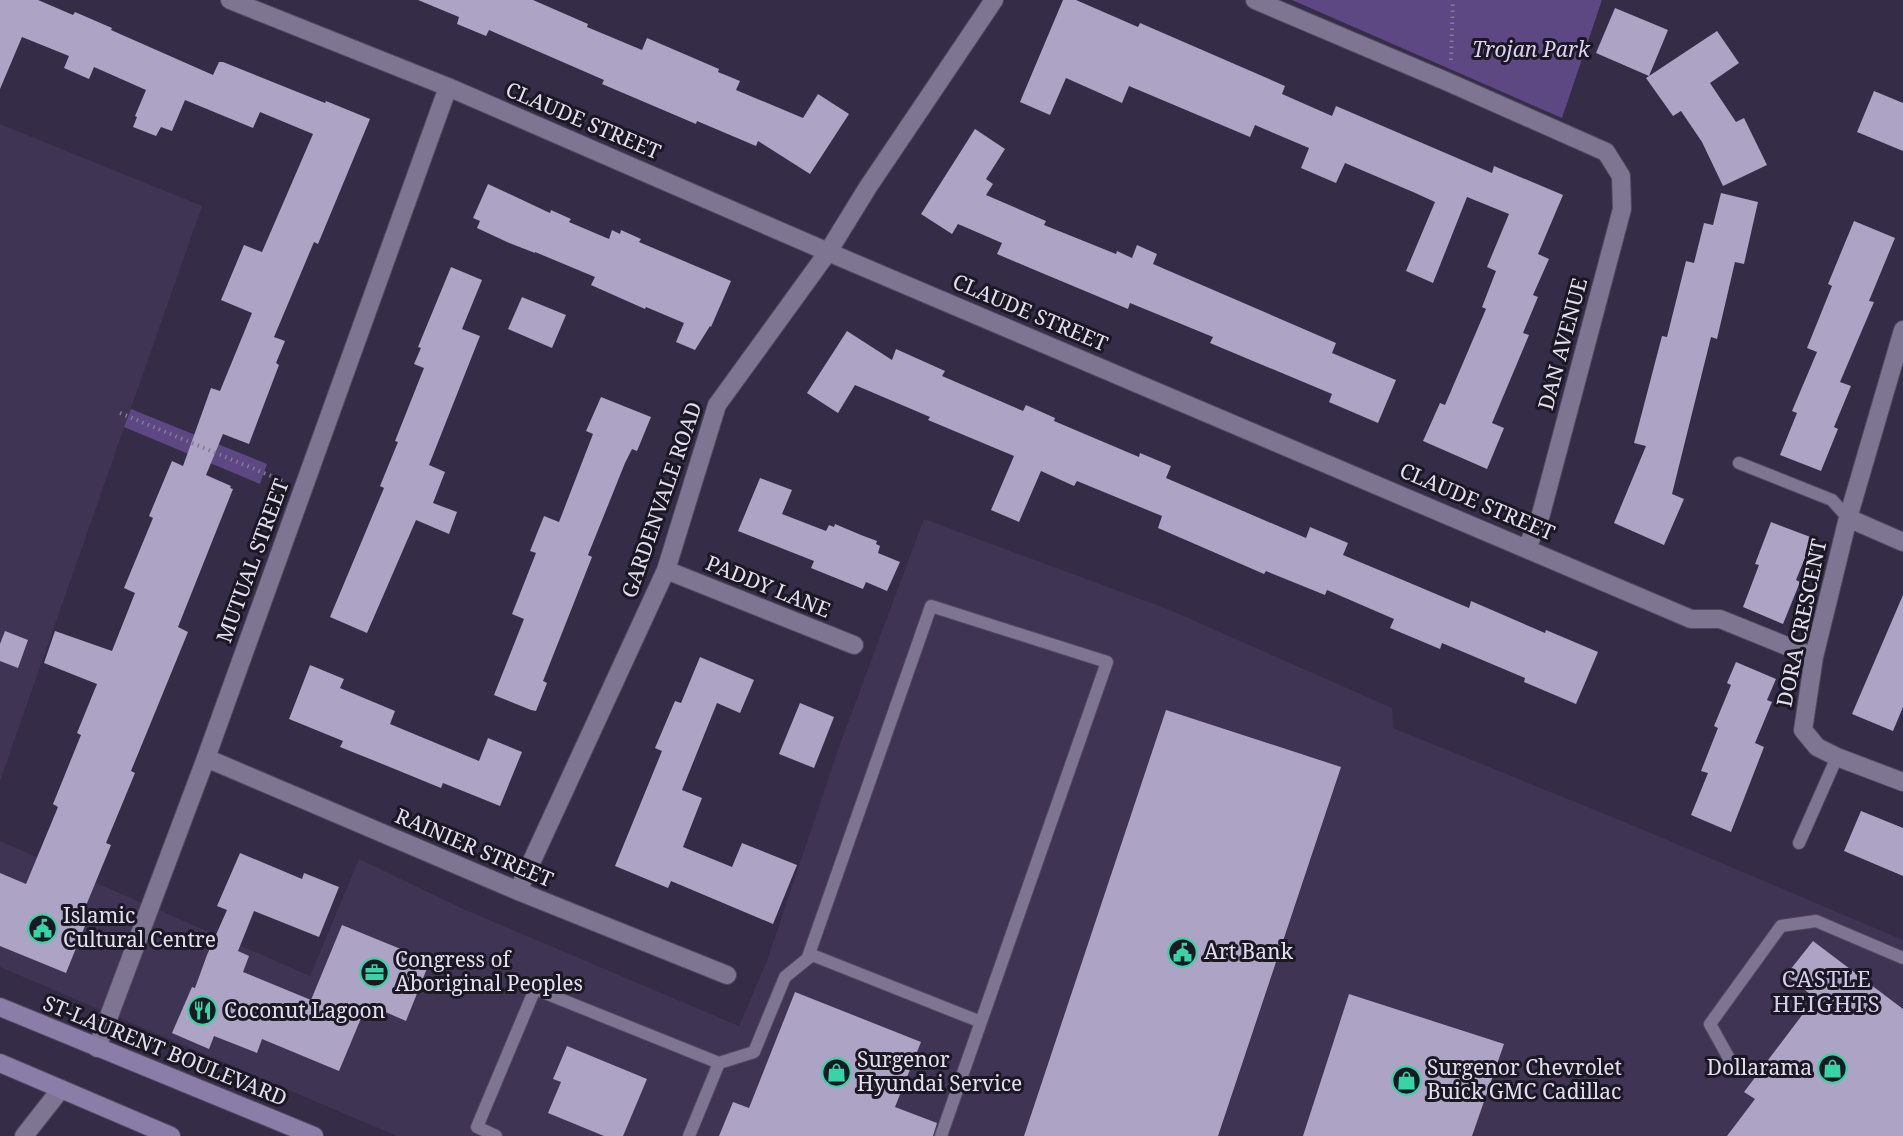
<svg xmlns="http://www.w3.org/2000/svg" width="1903" height="1136" font-family="'Noto Serif',serif">
  <style>
    .built { fill: #3f3454 }
    .green { fill: #5d4883 }
    .building { fill: #ada3c4 }
    .lines { fill: none; stroke-linecap: round; stroke-linejoin: round }
    .lane-casing { stroke: #50495f; stroke-width: 14 }
    .street-casing { stroke: #50495f; stroke-width: 20 }
    .secondary-casing { stroke: #50495f; stroke-width: 20 }
    .path { stroke: #827b92; stroke-width: 4; stroke-dasharray: 1.5 4.5; stroke-linecap: butt }
    .lane { stroke: #7e7593; stroke-width: 12 }
    .street { stroke: #7e7593; stroke-width: 18 }
    .secondary { stroke: #8a7da7; stroke-width: 18 }
    .labels { text-anchor: middle; stroke-width: 6; stroke-linejoin: round; paint-order: stroke }
    .park-label { font-size: 21px; font-style: italic; fill: #dcd1f6; stroke: #1b1723 }
    .street-label { font-size: 21px; fill: #e3dff0; stroke: #1b1723 }
    .poi-label { font-size: 21px; fill: #e3dff0; stroke: #1b1723; text-anchor: start }
    .neighbourhood-label { font-size: 22px; letter-spacing: 1.5px; fill: #d7cdef; stroke: #1b1723 }
  </style>
  <rect width="100%" height="100%" fill="#352c47"/>
  <path class="built" d="M 0,124 L 202,206 L 0,781 Z
    M 924,519 L 1170,610 L 1392,708 L 1393,728 L 1634,826 L 1903,940 L 1903,1136 L 397,1136 L 0,967 L 0,841 L 310,976 L 359,859 L 461,908 L 739,1026 L 767,961 L 840,744 Z"/>
  <path class="green" d="M 1292,0 L 1602,0 L 1562,118 Z
    M 131,409 L 267,464 L 260,484 L 124,427 Z"/>
  <path class="building" d="M 0,0 L 38,0 L 73,15 L 75,12 L 112,28 L 111,30 L 213,75 L 219,62 L 223,62 L 325,103 L 326,101 L 370,119 L 318,244 L 314,242 L 274,337 L 285,341 L 276,363 L 279,365 L 249,444 L 223,434 L 206,475 L 231,486 L 230,488 L 233,489 L 178,627 L 188,632 L 131,771 L 135,773 L 106,843 L 111,845 L 85,908 L 91,911 L 66,973 L 0,946 L 0,873 L 26,884 L 58,807 L 53,804 L 81,735 L 77,733 L 97,684 L 44,663 L 55,631 L 112,651 L 135,593 L 124,588 L 153,518 L 149,516 L 172,461 L 183,466 L 211,388 L 220,391 L 252,313 L 221,300 L 244,245 L 262,252 L 313,134 L 260,112 L 253,128 L 185,100 L 172,131 L 161,127 L 156,136 L 133,127 L 137,117 L 135,116 L 146,90 L 94,67 L 89,79 L 64,68 L 69,56 L 22,37 L 0,89 Z
    M 418,0 L 533,0 L 588,24 L 587,27 L 642,50 L 647,38 L 719,69 L 718,72 L 740,81 L 736,90 L 803,118 L 818,94 L 849,114 L 810,174 L 758,141 L 756,146 L 697,121 L 696,124 L 602,84 L 604,80 L 489,30 L 486,36 L 457,24 L 459,17 Z
    M 1063,0 L 1076,0 L 1138,27 L 1140,23 L 1285,86 L 1282,94 L 1332,116 L 1336,106 L 1492,173 L 1494,166 L 1563,195 L 1538,254 L 1549,259 L 1533,295 L 1538,297 L 1523,333 L 1529,335 L 1492,423 L 1504,428 L 1487,469 L 1423,441 L 1440,403 L 1445,405 L 1486,309 L 1482,307 L 1496,271 L 1487,267 L 1509,214 L 1467,197 L 1433,283 L 1406,271 L 1435,202 L 1413,192 L 1345,163 L 1336,183 L 1301,168 L 1309,148 L 1255,125 L 1250,137 L 1129,86 L 1122,103 L 1066,78 L 1050,115 L 1020,102 Z
    M 1615,8 L 1668,30 L 1649,76 L 1596,53 Z
    M 1717,31 L 1739,63 L 1710,83 L 1736,122 L 1744,118 L 1767,165 L 1723,186 L 1702,142 L 1681,111 L 1673,116 L 1646,78 Z
    M 1874,91 L 1903,103 L 1903,151 L 1857,132 Z
    M 975,129 L 1005,149 L 986,179 L 993,184 L 986,195 L 1046,221 L 1044,225 L 1116,254 L 1117,251 L 1132,258 L 1137,245 L 1157,254 L 1153,264 L 1336,343 L 1332,353 L 1396,380 L 1378,423 L 1329,402 L 1332,394 L 1210,343 L 1213,337 L 1130,303 L 1128,309 L 1030,268 L 997,254 L 1002,243 L 958,224 L 952,234 L 921,214 Z
    M 488,184 L 550,213 L 551,210 L 571,219 L 569,222 L 609,239 L 612,230 L 620,234 L 621,230 L 641,239 L 639,242 L 731,281 L 711,327 L 710,326 L 695,350 L 676,342 L 684,323 L 646,307 L 645,309 L 591,285 L 595,277 L 535,252 L 535,253 L 507,242 L 477,228 L 480,221 L 473,218 Z
    M 1721,193 L 1758,202 L 1744,264 L 1735,262 L 1717,339 L 1711,337 L 1672,494 L 1684,499 L 1664,545 L 1614,523 L 1646,446 L 1634,443 L 1662,336 L 1667,337 L 1686,261 L 1694,263 L 1704,223 L 1713,225 Z
    M 1854,221 L 1895,238 L 1869,301 L 1874,302 L 1840,382 L 1851,386 L 1834,427 L 1838,429 L 1821,471 L 1780,455 L 1797,413 L 1792,411 L 1817,352 L 1807,348 L 1832,286 L 1828,284 Z
    M 451,267 L 482,280 L 462,329 L 480,336 L 429,465 L 445,472 L 433,503 L 457,512 L 449,534 L 416,520 L 367,633 L 330,617 L 384,488 L 380,486 L 398,442 L 395,441 L 424,368 L 414,364 L 421,348 L 418,347 Z
    M 522,297 L 566,315 L 552,348 L 508,329 Z
    M 847,331 L 892,360 L 896,349 L 945,371 L 942,376 L 1023,411 L 1026,405 L 1055,418 L 1054,421 L 1139,457 L 1140,453 L 1171,466 L 1166,478 L 1306,538 L 1310,527 L 1348,543 L 1343,555 L 1410,583 L 1469,608 L 1471,601 L 1545,633 L 1546,630 L 1598,652 L 1576,704 L 1524,682 L 1525,678 L 1442,643 L 1440,649 L 1390,628 L 1394,619 L 1327,590 L 1325,595 L 1266,571 L 1264,574 L 1158,528 L 1162,516 L 1077,481 L 1074,486 L 1041,471 L 1019,522 L 991,510 L 1014,456 L 928,420 L 930,417 L 855,385 L 838,413 L 807,393 Z
    M 601,397 L 651,417 L 637,451 L 632,449 L 625,463 L 588,555 L 592,557 L 543,681 L 547,683 L 536,711 L 531,710 L 494,695 L 524,619 L 512,614 L 536,553 L 530,551 L 544,516 L 559,522 L 593,434 L 586,431 Z
    M 760,478 L 792,490 L 782,514 L 826,531 L 829,525 L 834,527 L 835,524 L 861,535 L 877,541 L 876,544 L 880,546 L 878,553 L 900,562 L 887,591 L 866,582 L 863,589 L 811,568 L 814,561 L 738,531 Z
    M 1771,522 L 1813,538 L 1796,580 L 1800,582 L 1783,624 L 1743,607 L 1759,565 L 1755,564 Z
    M 1903,595 L 1903,707 L 1893,731 L 1852,714 Z
    M 5,631 L 28,640 L 18,668 L 0,661 L 0,644 Z
    M 700,657 L 754,680 L 740,713 L 717,703 L 682,790 L 702,798 L 683,847 L 732,867 L 742,843 L 797,865 L 773,924 L 671,881 L 668,888 L 615,866 L 662,751 L 655,748 L 675,701 L 681,703 Z
    M 1736,662 L 1776,679 L 1767,700 L 1772,702 L 1755,743 L 1764,747 L 1731,832 L 1691,815 L 1708,773 L 1701,771 L 1718,728 L 1714,726 L 1731,685 L 1727,683 Z
    M 310,665 L 344,679 L 340,688 L 395,711 L 390,724 L 479,761 L 488,738 L 522,752 L 500,806 L 443,783 L 441,788 L 375,761 L 340,747 L 343,741 L 289,719 Z
    M 800,703 L 834,717 L 814,768 L 779,754 Z
    M 1166,710 L 1341,767 L 1218,1136 L 1024,1136 Z
    M 1861,811 L 1903,828 L 1903,876 L 1844,851 Z
    M 240,853 L 302,879 L 304,873 L 339,887 L 319,937 L 254,911 L 238,951 L 249,956 L 243,972 L 311,1000 L 342,925 L 430,961 L 406,1021 L 367,1004 L 339,1071 L 262,1039 L 257,1053 L 214,1036 L 209,1049 L 172,1033 L 192,987 L 195,988 L 207,955 L 227,910 L 217,906 Z
    M 1813,941 L 1903,1009 L 1903,1136 L 1727,1136 L 1755,1099 L 1744,1092 L 1815,998 L 1786,975 Z
    M 795,992 L 921,1042 L 895,1107 L 937,1123 L 933,1136 L 719,1136 L 733,1102 L 749,1108 Z
    M 1349,994 L 1504,1044 L 1472,1136 L 1303,1136 Z
    M 567,1046 L 647,1079 L 623,1136 L 604,1136 L 548,1113 L 561,1082 L 553,1079 Z"/>
  <g class="lines">
    <defs>
      <path id="lane" d="M 1739,463 L 1832,500 L 1848,518
        M 1799,843 L 1837,757
        M 808,957 L 931,606 L 1107,662 L 941,1136
        M 1731,1062 L 1710,1024 L 1781,926 L 1816,921 L 1903,958
        M 496,1136 L 477,1127 L 535,989 L 719,1063
        M 689,1136 L 719,1063 L 754,1052 L 785,977 L 812,955 L 981,1022"/>
      <path id="street" d="M 230,0 L 448,87 L 828,252 L 1691,619 L 1720,619 L 1814,657
        M 1255,0 L 1448,82 L 1606,152 L 1621,176 L 1622,209 L 1541,514 L 1527,548
        M 1903,330 L 1848,518 L 1814,657 L 1803,730 L 1817,747 L 1837,757 L 1903,782
        M 1848,518 L 1903,542
        M 666,570 L 854,645
        M 206,758 L 518,891 L 727,975
        M 518,891 L 666,570 L 717,405 L 828,252 L 868,187 L 994,0
        M 97,1048 L 206,758 L 448,87
        M 24,1136 L 61,1089"/>
      <path id="secondary" d="M 0,1007 L 314,1136
        M 0,1063 L 171,1136"/>
    </defs>
    <use href="#lane" class="lane-casing"/>
    <use href="#street" class="street-casing"/>
    <use href="#secondary" class="secondary-casing"/>
    <path class="path" d="M 1451,60 L 1453,0
      M 120,413 L 283,481"/>
    <use href="#lane" class="lane"/>
    <use href="#street" class="street"/>
    <use href="#secondary" class="secondary"/>
  </g>
  <defs>
    <symbol id="civic-ring" viewBox="-11 -11 22 22"><circle r="9.5" fill="#1b1723" stroke="#38d4a6" stroke-width="1.5"/><path d="M-.6-6.5H3V-4.5H.6V-3L4-1V1h2V6H-6V1h2V-1L-.6-3ZM-1.2 2.5V6h2.4V2.5Z" fill="#38d4a6"/></symbol>
    <symbol id="office-ring" viewBox="-11 -11 22 22"><circle r="9.5" fill="#1b1723" stroke="#38d4a6" stroke-width="1.5"/><path d="M-6-3h4V-5.5h4V-3h4V5H-6ZM-1-4.5V-3h2v-1.5ZM-6 0V1H6V0Z" fill="#38d4a6"/></symbol>
    <symbol id="restaurant-ring" viewBox="-11 -11 22 22"><circle r="9.5" fill="#1b1723" stroke="#38d4a6" stroke-width="1.5"/><path d="M-5-6h1v4h1v-4h1v4h1v-4h1v5L-1.5 .5V6h-2V.5L-5-1ZM5-6V6H3V1.5H1.5Q1.5-4 5-6Z" fill="#38d4a6"/></symbol>
    <symbol id="shop-ring" viewBox="-11 -11 22 22"><circle r="9.5" fill="#1b1723" stroke="#38d4a6" stroke-width="1.5"/><path d="M-5-2.5h2.3a2.7 3.5 0 0 1 5.4 0H5L5.5 6h-11ZM-1.5-2.5h3a1.5 2.3 0 0 0-3 0Z" fill="#38d4a6"/></symbol>
  </defs>
  <g fill-rule="evenodd">
    <use href="#civic-ring" x="26" y="912" width="33" height="33"/>
    <use href="#civic-ring" x="1166" y="936" width="33" height="33"/>
    <use href="#office-ring" x="358" y="956" width="33" height="33"/>
    <use href="#restaurant-ring" x="186" y="994" width="33" height="33"/>
    <use href="#shop-ring" x="1816" y="1052" width="33" height="33"/>
    <use href="#shop-ring" x="820" y="1056" width="33" height="33"/>
    <use href="#shop-ring" x="1390" y="1064" width="33" height="33"/>
  </g>
  <g class="labels">
    <g class="park-label">
      <text x="1531" y="57">Trojan Park</text>
    </g>
    <g class="street-label">
      <text transform="translate(583 121) rotate(23)" y="7">CLAUDE STREET</text>
      <text transform="translate(1030 313) rotate(23)" y="7">CLAUDE STREET</text>
      <text transform="translate(1563 344) rotate(-75)" y="7">DAN AVENUE</text>
      <text transform="translate(662 500) rotate(-71)" y="7">GARDENVALE ROAD</text>
      <text transform="translate(1477 502) rotate(23)" y="7">CLAUDE STREET</text>
      <text transform="translate(253 561) rotate(-70)" y="7">MUTUAL STREET</text>
      <text transform="translate(768 587) rotate(22)" y="7">PADDY LANE</text>
      <text transform="translate(1802 623) rotate(-78)" y="7">DORA CRESCENT</text>
      <text transform="translate(474 848) rotate(23)" y="7">RAINIER STREET</text>
      <text transform="translate(165 1051) rotate(22)" y="7">ST-LAURENT BOULEVARD</text>
    </g>
    <g class="poi-label">
      <text x="63" y="923">Islamic<tspan x="63" dy="24">Cultural Centre</tspan></text>
      <text x="1204" y="959">Art Bank</text>
      <text x="395" y="967">Congress of<tspan x="395" dy="24">Aboriginal Peoples</tspan></text>
      <text x="224" y="1018">Coconut Lagoon</text>
      <text x="857" y="1067">Surgenor<tspan x="857" dy="24">Hyundai Service</tspan></text>
      <text x="1427" y="1075">Surgenor Chevrolet<tspan x="1427" dy="24">Buick GMC Cadillac</tspan></text>
      <text x="1812" y="1075" text-anchor="end">Dollarama</text>
    </g>
    <g class="neighbourhood-label">
      <text x="1827" y="987">CASTLE<tspan x="1827" dy="25">HEIGHTS</tspan></text>
    </g>
  </g>
</svg>
